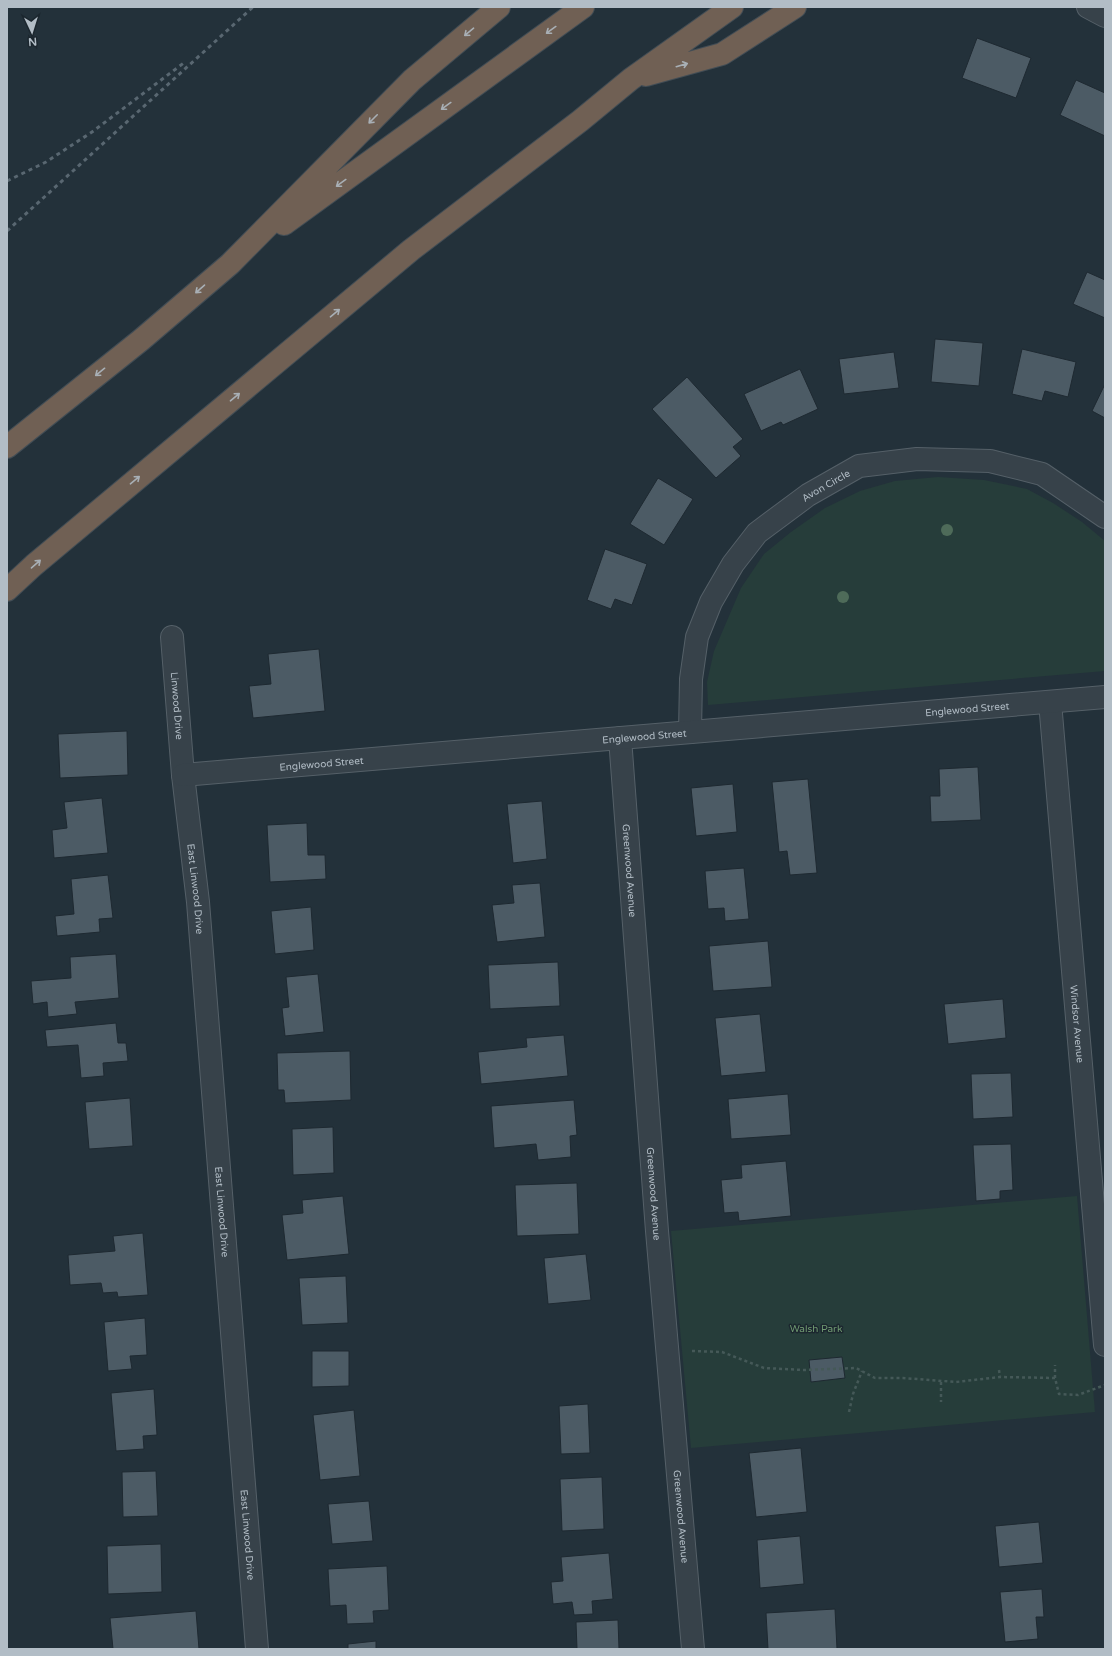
<svg xmlns="http://www.w3.org/2000/svg" width="1112" height="1656" font-family="'Varela Round',sans-serif">
  <style>
    .green { fill: #263d3a }
    .building { fill: #4c5b65; stroke: #1e2931 }
    .lines { fill: none; stroke-linecap: round; stroke-linejoin: round }
    .minor-casing { stroke: #556068; stroke-width: 24 }
    .tertiary-casing { stroke: #556068; stroke-width: 24 }
    .motorway-casing { stroke: #424d55; stroke-width: 24 }
    .path { stroke: #455958; stroke-width: 2.5; stroke-dasharray: 3 3; stroke-linecap: butt }
    .minor { stroke: #37424a; stroke-width: 22 }
    .tertiary { stroke: #37424a; stroke-width: 22 }
    .motorway { stroke: #706054; stroke-width: 22 }
    .rail { stroke: #596771; stroke-width: 3; stroke-dasharray: 4 4; stroke-linecap: butt }
    .tree { fill: #4e6b59 }
    .oneway { stroke: #a8afb5 }
    .labels { text-anchor: middle; stroke-width: 3; stroke-linejoin: round; paint-order: stroke }
    .street-label { font-size: 10px; fill: #b2bdc6; stroke: #1c272f }
    .park-label { font-size: 10px; fill: #719b72; stroke: #1c272f }
  </style>
  <rect width="100%" height="100%" fill="#23313a"/>
  <path class="green" d="M 938,477 L 984,480 L 1027,489 L 1053,503 L 1082,522 L 1105,541 L 1105,671 L 708,705 L 707,682 L 714,651 L 741,588 L 764,554 L 791,532 L 825,508 L 860,491 L 895,481 Z
    M 1077,1196 L 1095,1412 L 691,1448 L 671,1231 Z"/>
  <path class="building" d="M 977,38 L 1031,58 L 1016,98 L 962,78 Z
    M 1076,80 L 1105,93 L 1105,136 L 1060,115 Z
    M 1087,272 L 1105,280 L 1105,318 L 1073,304 Z
    M 935,339 L 983,343 L 979,386 L 931,382 Z
    M 1022,349 L 1076,362 L 1068,397 L 1045,391 L 1042,401 L 1012,394 Z
    M 894,352 L 899,388 L 844,394 L 839,359 Z
    M 800,369 L 818,409 L 783,425 L 781,422 L 761,431 L 744,394 Z
    M 687,377 L 743,439 L 733,447 L 741,456 L 716,478 L 652,409 Z
    M 1105,384 L 1105,418 L 1092,411 Z
    M 658,478 L 693,499 L 664,545 L 630,524 Z
    M 605,549 L 647,564 L 632,605 L 615,599 L 611,609 L 587,600 Z
    M 319,649 L 325,711 L 253,718 L 249,686 L 271,684 L 268,654 Z
    M 127,731 L 128,775 L 60,778 L 58,734 Z
    M 978,767 L 981,820 L 931,822 L 930,796 L 940,796 L 939,769 Z
    M 808,779 L 817,873 L 790,875 L 787,851 L 779,852 L 772,782 Z
    M 733,784 L 737,832 L 696,836 L 691,788 Z
    M 102,798 L 108,853 L 54,858 L 52,830 L 67,828 L 64,802 Z
    M 542,801 L 547,859 L 513,863 L 507,804 Z
    M 307,823 L 308,855 L 325,855 L 326,879 L 270,882 L 267,825 Z
    M 744,868 L 749,919 L 725,921 L 724,908 L 708,909 L 705,871 Z
    M 108,875 L 113,918 L 99,919 L 100,932 L 57,936 L 55,916 L 74,914 L 71,879 Z
    M 540,883 L 545,937 L 497,942 L 492,905 L 514,903 L 512,885 Z
    M 311,907 L 314,950 L 275,954 L 271,911 Z
    M 768,941 L 772,987 L 713,991 L 709,946 Z
    M 116,954 L 119,998 L 75,1002 L 77,1014 L 48,1017 L 47,1002 L 33,1004 L 31,981 L 71,978 L 70,957 Z
    M 558,962 L 560,1006 L 490,1009 L 488,965 Z
    M 318,974 L 324,1032 L 285,1036 L 282,1008 L 289,1007 L 286,977 Z
    M 1003,999 L 1006,1038 L 948,1044 L 944,1004 Z
    M 760,1014 L 766,1072 L 721,1076 L 715,1018 Z
    M 116,1023 L 118,1043 L 126,1043 L 128,1061 L 103,1063 L 104,1076 L 81,1078 L 78,1045 L 47,1047 L 45,1030 Z
    M 564,1035 L 568,1076 L 481,1084 L 478,1052 L 527,1047 L 526,1038 Z
    M 350,1051 L 351,1100 L 285,1103 L 284,1090 L 278,1090 L 277,1053 Z
    M 1011,1073 L 1013,1117 L 973,1119 L 971,1074 Z
    M 788,1094 L 791,1135 L 731,1139 L 728,1099 Z
    M 130,1098 L 133,1146 L 89,1149 L 85,1102 Z
    M 574,1100 L 577,1135 L 570,1136 L 571,1157 L 538,1160 L 536,1144 L 494,1148 L 491,1106 Z
    M 333,1127 L 334,1173 L 293,1175 L 292,1129 Z
    M 1011,1144 L 1013,1190 L 1000,1191 L 1000,1199 L 976,1201 L 973,1145 Z
    M 786,1161 L 791,1216 L 739,1221 L 738,1212 L 724,1213 L 721,1180 L 742,1178 L 741,1165 Z
    M 577,1183 L 579,1234 L 517,1236 L 515,1185 Z
    M 343,1196 L 349,1254 L 287,1260 L 282,1215 L 303,1213 L 302,1200 Z
    M 143,1233 L 148,1295 L 118,1297 L 117,1292 L 103,1293 L 101,1283 L 70,1285 L 68,1255 L 115,1251 L 113,1236 Z
    M 586,1254 L 591,1300 L 548,1304 L 544,1258 Z
    M 346,1276 L 348,1323 L 302,1325 L 299,1278 Z
    M 145,1318 L 147,1355 L 130,1356 L 132,1369 L 108,1371 L 104,1322 Z
    M 312,1351 L 349,1351 L 349,1386 L 312,1387 Z
    M 842,1357 L 845,1378 L 811,1382 L 809,1360 Z
    M 154,1389 L 157,1435 L 143,1436 L 144,1449 L 116,1451 L 111,1393 Z
    M 588,1404 L 590,1453 L 561,1454 L 559,1406 Z
    M 354,1410 L 360,1476 L 320,1480 L 313,1415 Z
    M 801,1448 L 807,1512 L 756,1517 L 749,1453 Z
    M 156,1471 L 158,1516 L 123,1517 L 122,1472 Z
    M 602,1477 L 604,1529 L 562,1531 L 560,1479 Z
    M 369,1501 L 373,1541 L 332,1544 L 328,1504 Z
    M 1039,1522 L 1043,1563 L 999,1567 L 995,1526 Z
    M 800,1536 L 804,1584 L 760,1588 L 757,1540 Z
    M 161,1544 L 162,1592 L 108,1594 L 107,1546 Z
    M 609,1553 L 613,1599 L 592,1601 L 593,1614 L 574,1615 L 572,1602 L 553,1604 L 551,1582 L 563,1581 L 561,1557 Z
    M 387,1566 L 389,1610 L 373,1611 L 374,1623 L 347,1624 L 346,1605 L 330,1606 L 328,1569 Z
    M 1042,1589 L 1044,1617 L 1036,1617 L 1038,1639 L 1005,1642 L 1000,1592 Z
    M 835,1609 L 837,1649 L 768,1649 L 766,1613 Z
    M 196,1611 L 199,1649 L 113,1649 L 110,1618 Z
    M 618,1620 L 619,1649 L 577,1649 L 576,1622 Z
    M 376,1641 L 376,1649 L 348,1649 L 348,1644 Z"/>
  <g class="lines">
    <defs>
      <g id="minor">
        <path d="M 1088,7 L 1105,16"/>
        <path id="s1" d="M 172,637 L 183,775 L 198,902 L 257,1649"/>
        <path id="s2" d="M 1050,702 L 1105,1345"/>
        <path id="s3" d="M 690,732 L 691,679 L 697,637 L 711,602 L 733,564 L 757,533 L 808,495 L 859,466 L 917,459 L 990,461 L 1042,474 L 1105,517"/>
        <path id="s4" d="M 620,738 L 657,1231 L 693,1649"/>
      </g>
      <g id="tertiary">
        <path id="s5" d="M 183,775 L 1105,697"/>
      </g>
      <path id="motorway" d="M 646,75 L 722,54 L 795,7
        M 284,224 L 583,7
        M 7,447 L 141,340 L 230,264 L 412,80 L 499,7
        M 7,590 L 34,565 L 411,250 L 580,121 L 631,79 L 732,7"/>
    </defs>
    <use href="#minor" class="minor-casing"/>
    <use href="#tertiary" class="tertiary-casing"/>
    <use href="#motorway" class="motorway-casing"/>
    <path class="path" d="M 692,1351 L 722,1352 L 764,1368 L 804,1370 L 856,1368 L 875,1378 L 903,1378 L 956,1382 L 1000,1377 L 1055,1378 L 1059,1394 L 1078,1395 L 1105,1385
      M 999,1370 L 1000,1377
      M 1055,1378 L 1055,1365
      M 941,1382 L 941,1402
      M 849,1412 L 853,1394 L 862,1371"/>
    <use href="#minor" class="minor"/>
    <use href="#tertiary" class="tertiary"/>
    <use href="#motorway" class="motorway"/>
    <path class="rail" d="M 7,181 L 46,162 L 92,132 L 185,62
      M 7,231 L 253,7"/>
  </g>
  <g class="tree">
    <circle cx="947" cy="530" r="6"/>
    <circle cx="843" cy="597" r="6"/>
  </g>
  <defs><path id="oneway-shaft" d="M-6 0H5M1.5-3L5.5 0L1.5 3" fill="none" stroke-width="1.6" stroke-linecap="round" stroke-linejoin="round"/></defs>
  <g class="oneway">
    <use href="#oneway-shaft" transform="translate(551 30) rotate(144)"/>
    <use href="#oneway-shaft" transform="translate(469 32) rotate(140)"/>
    <use href="#oneway-shaft" transform="translate(682 65) rotate(-16)"/>
    <use href="#oneway-shaft" transform="translate(446 106) rotate(144)"/>
    <use href="#oneway-shaft" transform="translate(373 119) rotate(135)"/>
    <use href="#oneway-shaft" transform="translate(341 183) rotate(144)"/>
    <use href="#oneway-shaft" transform="translate(200 289) rotate(139)"/>
    <use href="#oneway-shaft" transform="translate(335 313) rotate(-40)"/>
    <use href="#oneway-shaft" transform="translate(100 372) rotate(141)"/>
    <use href="#oneway-shaft" transform="translate(235 397) rotate(-40)"/>
    <use href="#oneway-shaft" transform="translate(135 480) rotate(-40)"/>
    <use href="#oneway-shaft" transform="translate(36 564) rotate(-41)"/>
  </g>
  <g class="labels">
    <g class="street-label">
      <text dy="4" stroke="none"><textPath href="#s3" startOffset="300">Avon Circle</textPath></text>
      <text dy="4" stroke="none"><textPath href="#s1" startOffset="69">Linwood Drive</textPath></text>
      <text dy="4" stroke="none"><textPath href="#s5" startOffset="787">Englewood Street</textPath></text>
      <text dy="4" stroke="none"><textPath href="#s5" startOffset="463">Englewood Street</textPath></text>
      <text dy="4" stroke="none"><textPath href="#s5" startOffset="139">Englewood Street</textPath></text>
      <text dy="4" stroke="none"><textPath href="#s4" startOffset="133">Greenwood Avenue</textPath></text>
      <text dy="4" stroke="none"><textPath href="#s1" startOffset="253">East Linwood Drive</textPath></text>
      <text dy="4" stroke="none"><textPath href="#s2" startOffset="323">Windsor Avenue</textPath></text>
      <text dy="4" stroke="none"><textPath href="#s4" startOffset="457">Greenwood Avenue</textPath></text>
      <text dy="4" stroke="none"><textPath href="#s1" startOffset="577">East Linwood Drive</textPath></text>
      <text dy="4" stroke="none"><textPath href="#s4" startOffset="781">Greenwood Avenue</textPath></text>
      <text dy="4" stroke="none"><textPath href="#s1" startOffset="901">East Linwood Drive</textPath></text>
    </g>
    <g class="park-label">
      <text x="816" y="1332">Walsh Park</text>
    </g>
  </g>
  <rect width="1112" height="1656" fill="none" stroke="#b2bdc6" stroke-width="16"/>
  <g transform="translate(32 32) rotate(176)" stroke="#1c272f" stroke-width="3" paint-order="stroke">
  <path d="M0-3L7 15L0 10L-7 15Z" fill="#b2bdc6"/>
  <text y="-6" font-size="11" font-weight="bold" text-anchor="middle" fill="#b2bdc6">N</text>
  </g>
</svg>
